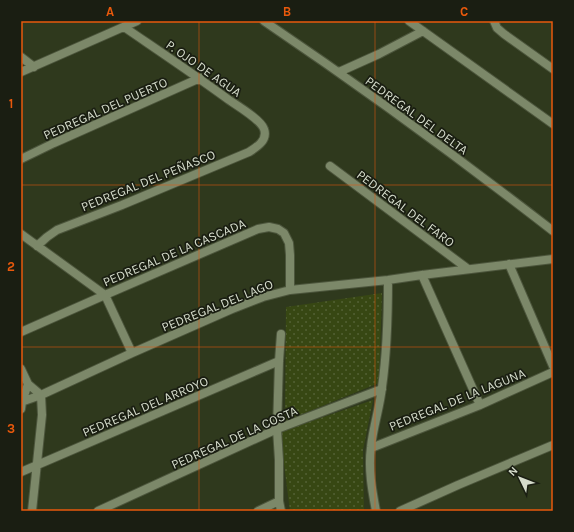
<svg xmlns="http://www.w3.org/2000/svg" width="574" height="532" font-family="Karla,sans-serif">
  <style>
    .park { fill: url(#park-dots) }
    .lines { fill: none; stroke-linecap: round; stroke-linejoin: round }
    .minor-casing { stroke: #4c553c; stroke-width: 10 }
    .minor { stroke: #7c8869; stroke-width: 8 }
    .grid { fill: none; stroke: #e8590c; stroke-width: 1; stroke-opacity: 0.55 }
    .labels { text-anchor: middle; stroke-width: 3.5; stroke-linejoin: round; paint-order: stroke }
    .street-label { font-size: 13px; fill: #d5dccb; stroke: #1a1e12 }
    .neatline { fill: none; stroke: #e8590c; stroke-width: 1.5 }
    .grid-label { font-size: 13px; text-anchor: middle; font-weight: bold; fill: #e8590c }
  </style>
  <defs>
    <pattern id="park-dots" width="8" height="8" patternUnits="userSpaceOnUse"><rect width="8" height="8" fill="#374713"/><path d="M2 2h.1M6 6h.1" fill="none" stroke="#536134" stroke-width="1.8" stroke-linecap="round"/></pattern>
  </defs>
  <rect width="100%" height="100%" fill="#2f391d"/>
  <path class="park" d="M 382,293 L 379,383 L 285,421 L 286,307 Z
    M 373,400 L 363,450 L 364,511 L 290,511 L 280,432 Z"/>
  <g class="lines">
    <defs>
      <path id="minor" d="M 264,21 C 363,88 459,158 553,231
        M 409,21 L 553,124
        M 494,21 L 497,28 L 504,34 L 553,69
        M 21,57 L 34,67
        M 21,72 L 137,21
        M 339,72 L 379,54 L 423,31
        M 21,159 L 54,143 L 200,78
        M 330,166 L 468,269
        M 21,234 L 105,295 L 132,353
        M 37,246 L 47,237 L 57,230 L 122,205 L 249,152 C 257,147 268,140 264,129 C 261,120 238,106 229,100 C 195,75 159,51 124,27
        M 509,264 L 553,366
        M 422,275 L 480,405
        M 21,332 L 105,295 L 258,229 L 269,227 L 278,229 L 284,233 L 289,243 L 290,255 L 290,290
        M 281,334 L 279,361 L 277,429 L 279,460 L 279,501 L 281,511
        M 21,369 L 28,384 L 41,395 L 42,415 L 32,511
        M 21,402 L 41,395 L 132,353 L 232,309 L 263,297 L 290,290 L 388,280 L 422,275 L 553,259
        M 21,409 L 22,402 L 28,384
        M 371,448 L 480,405 L 553,372
        M 21,472 L 279,361
        M 98,511 L 277,429 L 382,389
        M 258,511 L 279,501
        M 376,511 C 372,490 368,469 371,447 C 373,427 380,407 382,387 C 387,352 388,316 388,280
        M 400,511 L 458,485 L 553,445"/>
    </defs>
    <use href="#minor" class="minor-casing"/>
    <use href="#minor" class="minor"/>
  </g>
  <path class="grid" d="M 199,21 L 199,511M 375,21 L 375,511M 21,185 L 553,185M 21,347 L 553,347"/>
  <g class="labels">
    <g class="street-label">
      <text transform="translate(204 68) rotate(35)" y="5">P. OJO DE AGUA</text>
      <text transform="translate(105 108) rotate(-24)" y="5">PEDREGAL DEL PUERTO</text>
      <text transform="translate(417 115) rotate(36)" y="5">PEDREGAL DEL DELTA</text>
      <text transform="translate(148 180) rotate(-22)" y="5">PEDREGAL DEL PEÑASCO</text>
      <text transform="translate(406 208) rotate(37)" y="5">PEDREGAL DEL FARO</text>
      <text transform="translate(174 252) rotate(-23)" y="5">PEDREGAL DE LA CASCADA</text>
      <text transform="translate(217 305) rotate(-22)" y="5">PEDREGAL DEL LAGO</text>
      <text transform="translate(457 399) rotate(-22)" y="5">PEDREGAL DE LA LAGUNA</text>
      <text transform="translate(145 406) rotate(-23)" y="5">PEDREGAL DEL ARROYO</text>
      <text transform="translate(234 437) rotate(-24)" y="5">PEDREGAL DE LA COSTA</text>
    </g>
  </g>
  <rect width="574" height="532" fill="none" stroke="#1a1e12" stroke-width="44"/>
  <g transform="translate(520 478) rotate(313)" stroke="#1a1e12" stroke-width="3" paint-order="stroke">
  <path d="M0-3L7 15L0 10L-7 15Z" fill="#d5dccb"/>
  <text y="-6" font-size="11" font-weight="bold" text-anchor="middle" fill="#d5dccb">N</text>
  </g>
  <rect x="22" y="22" width="530" height="488" class="neatline"/>
  <g class="grid-label">
    <text x="110" y="16">A</text>
    <text x="287" y="16">B</text>
    <text x="464" y="16">C</text>
    <text x="11" y="108">1</text>
    <text x="11" y="271">2</text>
    <text x="11" y="433">3</text>
  </g>
</svg>
